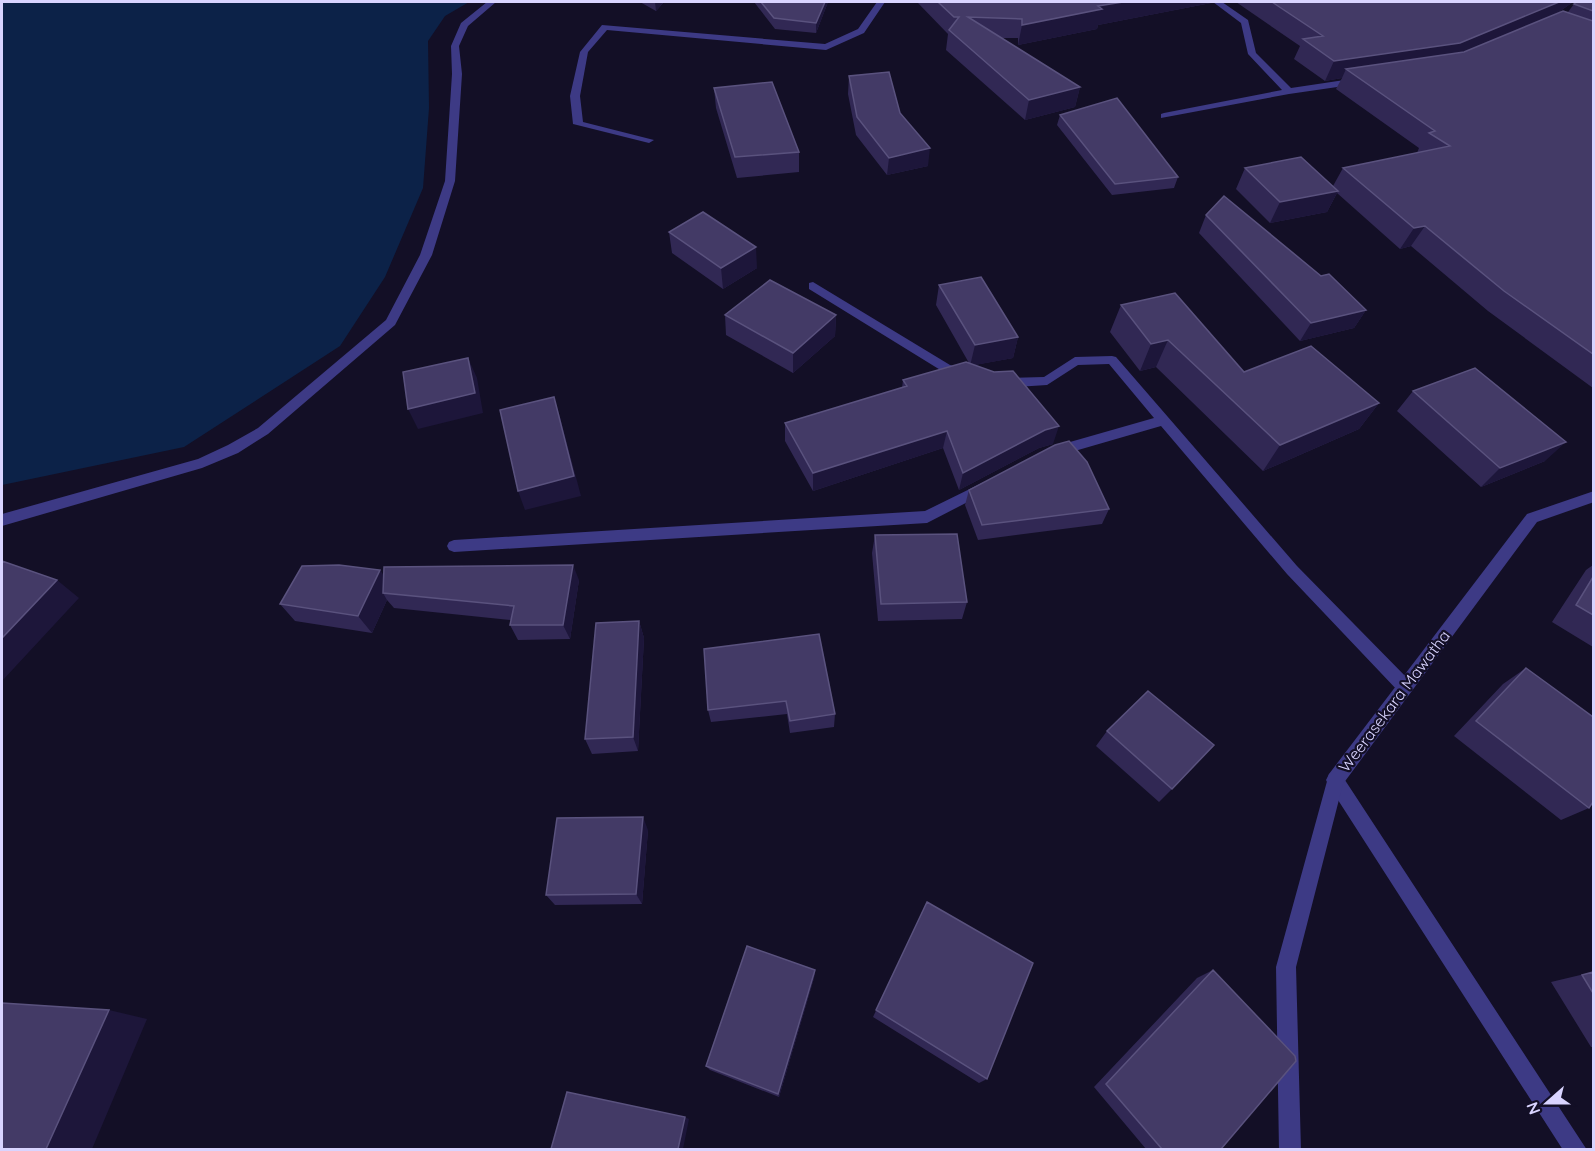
<svg xmlns="http://www.w3.org/2000/svg" width="1595" height="1151" font-family="Quicksand,sans-serif">
  <style>
    .water { fill: #0c2248 }
    .lines { fill: none; stroke-linecap: round; stroke-linejoin: round }
    .lane { fill: #3d3a85; fill-rule: evenodd }
    .street { fill: #3d3a85; fill-rule: evenodd }
    .wall { fill: #312854 }
    .shaded-wall { fill: #1d163a }
    .building { fill: #433a66; stroke: #5a527e; stroke-width: 1.5 }
    .labels { text-anchor: middle; stroke-width: 4.5; stroke-linejoin: round; paint-order: stroke }
    .street-label { font-size: 16px; fill: #d9d4ff; stroke: #130f26 }
  </style>
  <rect width="100%" height="100%" fill="#130f26"/>
  <path class="water" d="M 2,2 L 469,2 L 445,16 L 428,41 L 429,108 L 423,188 L 385,277 L 340,346 L 184,447 L 2,485 Z"/>
  <g class="lines">
    <path class="lane" d="M 877,2 L 885,2 L 864,33 L 826,50 L 607,30 L 588,52 L 580,96 L 583,122 L 654,140 L 649,143 L 573,124 L 570,96 L 580,52 L 602,25 L 825,44 L 858,29 Z
      M 1213,2 L 1222,2 L 1248,20 L 1256,53 L 1291,88 L 1358,78 L 1363,81 L 1358,84 L 1289,94 L 1161,118 L 1161,114 L 1164,113 L 1282,90 L 1248,54 L 1241,23 Z
      M 813,282 L 950,365 L 970,372 L 970,378 L 966,379 L 942,371 L 809,289 L 809,283 Z
      M 1112,356 L 1116,357 L 1297,566 L 1411,682 L 1413,687 L 1411,692 L 1405,694 L 1399,692 L 1287,574 L 1161,426 L 1054,457 L 1049,456 L 1047,452 L 1049,448 L 1154,418 L 1109,364 L 1078,365 L 1047,385 L 1003,388 L 997,383 L 1003,378 L 1044,377 L 1075,357 Z
      M 984,482 L 989,483 L 991,487 L 989,491 L 927,523 L 454,552 L 449,550 L 447,546 L 449,542 L 454,540 L 925,511 Z
      M 1335,772 L 1341,774 L 1587,1150 L 1563,1150 L 1329,786 L 1326,780 L 1329,774 Z"/>
    <path class="street" d="M 487,2 L 496,2 L 468,26 L 459,46 L 462,74 L 455,181 L 432,255 L 395,325 L 268,434 L 238,453 L 202,468 L 2,526 L 2,514 L 198,459 L 228,445 L 258,428 L 386,320 L 420,255 L 445,181 L 452,74 L 451,46 L 461,23 Z
      M 1594,491 L 1594,502 L 1537,522 L 1343,784 L 1296,967 L 1301,1150 L 1279,1150 L 1276,967 L 1329,774 L 1527,514 Z"/>
  </g>
  <path class="wall" d="M 640,2 L 664,2 L 656,11 Z
    M 754,2 L 828,2 L 816,33 L 775,29 Z
    M 917,2 L 1212,2 L 1211,3 L 1098,25 L 1097,29 L 1018,45 L 1018,38 L 1002,38 L 1080,87 L 1075,107 L 1025,120 L 946,50 L 948,34 Z
    M 1236,2 L 1573,2 L 1556,14 L 1568,12 L 1574,4 L 1593,2 L 1593,388 L 1488,311 L 1411,246 L 1400,249 L 1337,193 L 1327,212 L 1270,223 L 1236,189 L 1245,168 L 1333,186 L 1343,168 L 1417,153 L 1419,148 L 1336,89 L 1342,78 L 1325,81 L 1294,59 L 1300,46 Z
    M 849,76 L 900,113 L 928,166 L 887,175 L 856,135 L 848,94 Z
    M 714,88 L 799,152 L 799,172 L 737,178 L 716,108 Z
    M 1060,115 L 1178,177 L 1174,188 L 1112,195 L 1057,125 Z
    M 1206,215 L 1321,276 L 1366,310 L 1354,328 L 1300,341 L 1199,233 Z
    M 669,232 L 757,268 L 723,289 L 672,253 Z
    M 939,285 L 1018,337 L 1013,358 L 974,365 L 1053,444 L 1039,448 L 959,490 L 943,448 L 813,491 L 785,441 L 785,423 L 902,388 L 903,380 L 969,363 L 936,305 Z
    M 1121,305 L 1244,372 L 1379,403 L 1359,429 L 1263,471 L 1156,367 L 1140,371 L 1110,332 Z
    M 725,315 L 836,315 L 835,336 L 793,373 L 726,335 Z
    M 1413,391 L 1545,461 L 1481,487 L 1397,411 Z
    M 969,490 L 1109,509 L 1102,524 L 978,540 L 965,505 Z
    M 875,535 L 967,602 L 962,619 L 878,621 L 872,553 Z
    M 1593,565 L 1593,647 L 1552,622 L 1586,570 Z
    M 384,575 L 579,580 L 570,639 L 518,640 L 510,625 L 511,620 L 394,608 L 387,600 L 372,633 L 295,621 L 280,604 Z
    M 639,621 L 644,638 L 638,751 L 592,754 L 585,739 Z
    M 704,649 L 835,714 L 834,727 L 790,733 L 787,714 L 711,722 L 708,710 Z
    M 1526,668 L 1589,808 L 1561,820 L 1454,736 L 1503,684 Z
    M 1107,731 L 1172,789 L 1159,802 L 1096,746 Z
    M 648,830 L 642,904 L 555,905 L 546,895 Z
    M 927,902 L 987,1079 L 979,1083 L 873,1017 Z
    M 815,970 L 814,978 L 779,1097 L 710,1070 L 706,1066 Z
    M 1213,970 L 1221,1149 L 1146,1149 L 1094,1087 L 1197,978 Z
    M 1593,972 L 1593,1047 L 1591,1047 L 1551,982 Z"/>
  <path class="shaded-wall" d="M 655,2 L 664,2 L 656,11 Z
    M 825,2 L 828,2 L 816,33 L 816,23 Z
    M 1123,2 L 1212,2 L 1211,3 L 1098,25 L 1097,29 L 1018,45 L 1022,25 L 1098,6 Z
    M 1559,2 L 1573,2 L 1546,21 L 1448,63 L 1346,69 L 1342,78 L 1325,81 L 1334,61 Z
    M 1080,87 L 1075,107 L 1025,120 L 1029,100 Z
    M 930,148 L 928,166 L 887,175 L 889,158 Z
    M 1338,191 L 1327,212 L 1270,223 L 1280,202 Z
    M 1425,226 L 1411,246 L 1400,249 L 1414,228 Z
    M 756,247 L 757,268 L 723,289 L 721,268 Z
    M 1366,310 L 1354,328 L 1300,341 L 1311,323 Z
    M 836,315 L 835,336 L 793,373 L 793,353 Z
    M 1018,337 L 1013,358 L 970,366 L 975,345 Z
    M 1168,340 L 1156,367 L 1140,371 L 1151,344 Z
    M 468,358 L 477,378 L 483,413 L 418,429 L 408,409 Z
    M 554,397 L 560,417 L 581,496 L 525,510 L 518,491 Z
    M 1379,403 L 1359,429 L 1263,471 L 1280,445 Z
    M 1059,426 L 1053,444 L 1039,448 L 959,490 L 963,473 L 1045,430 Z
    M 947,431 L 943,448 L 813,491 L 813,473 Z
    M 1566,442 L 1545,461 L 1481,487 L 1500,468 Z
    M 573,565 L 579,580 L 570,639 L 563,625 Z
    M 380,570 L 393,588 L 383,593 L 387,600 L 372,633 L 358,616 Z
    M 57,580 L 79,598 L 2,681 L 2,638 Z
    M 639,621 L 644,638 L 638,751 L 633,737 Z
    M 643,817 L 648,830 L 642,904 L 636,894 Z
    M 815,970 L 814,978 L 779,1097 L 778,1094 Z
    M 109,1010 L 147,1019 L 92,1149 L 46,1149 Z
    M 685,1117 L 689,1119 L 683,1149 L 678,1149 Z"/>
  <path class="building" d="M 761,2 L 825,2 L 816,23 L 774,18 Z
    M 938,2 L 1123,2 L 1098,6 L 1102,9 L 1022,25 L 1022,19 L 968,17 L 1080,87 L 1029,100 L 949,30 L 959,17 L 954,17 Z
    M 1272,2 L 1559,2 L 1460,43 L 1334,61 L 1303,39 L 1323,36 Z
    M 1577,2 L 1593,2 L 1593,11 L 1574,4 Z
    M 1563,11 L 1593,21 L 1593,354 L 1504,291 L 1425,226 L 1414,228 L 1343,168 L 1450,146 L 1429,133 L 1435,131 L 1346,69 L 1464,52 Z
    M 889,72 L 900,113 L 930,148 L 889,158 L 857,117 L 849,76 Z
    M 772,82 L 799,152 L 735,157 L 714,88 Z
    M 1117,98 L 1178,177 L 1115,184 L 1060,115 Z
    M 1301,157 L 1338,191 L 1280,202 L 1245,168 Z
    M 1224,196 L 1321,276 L 1329,274 L 1366,310 L 1311,323 L 1206,215 Z
    M 703,212 L 756,247 L 721,268 L 669,232 Z
    M 981,277 L 1018,337 L 975,345 L 939,285 Z
    M 770,280 L 836,315 L 793,353 L 725,315 Z
    M 1175,293 L 1244,372 L 1311,346 L 1379,403 L 1280,445 L 1168,340 L 1151,344 L 1121,305 Z
    M 468,358 L 475,393 L 408,409 L 403,372 Z
    M 966,362 L 994,372 L 1013,371 L 1059,426 L 1045,430 L 963,473 L 947,431 L 813,473 L 785,423 L 907,386 L 903,380 Z
    M 1475,368 L 1566,442 L 1500,468 L 1413,391 Z
    M 554,397 L 574,476 L 518,491 L 500,410 Z
    M 1069,441 L 1087,462 L 1109,509 L 982,525 L 969,490 L 1055,445 Z
    M 957,534 L 967,602 L 881,604 L 875,535 Z
    M 2,561 L 57,580 L 2,638 Z
    M 339,565 L 380,570 L 358,616 L 280,604 L 302,566 Z
    M 573,565 L 563,625 L 510,625 L 514,606 L 383,593 L 384,567 Z
    M 1593,577 L 1593,615 L 1576,605 Z
    M 639,621 L 633,737 L 585,739 L 596,623 Z
    M 819,634 L 835,714 L 790,721 L 786,701 L 708,710 L 704,649 Z
    M 1526,668 L 1593,717 L 1593,802 L 1589,808 L 1476,721 Z
    M 1148,691 L 1214,745 L 1172,789 L 1107,731 Z
    M 643,817 L 636,894 L 546,895 L 557,818 Z
    M 927,902 L 1033,963 L 987,1079 L 876,1010 Z
    M 747,946 L 815,970 L 778,1094 L 706,1066 Z
    M 1213,970 L 1295,1056 L 1296,1061 L 1221,1149 L 1162,1149 L 1106,1084 Z
    M 1593,972 L 1593,993 L 1582,975 Z
    M 2,1003 L 109,1010 L 46,1149 L 2,1149 Z
    M 567,1092 L 685,1117 L 678,1149 L 551,1149 Z"/>
  <g class="labels">
    <g class="street-label">
      <text transform="translate(1394 701) rotate(-53)" y="6">Weerasekara Mawatha</text>
    </g>
  </g>
  <rect width="1595" height="1151" fill="none" stroke="#d9d4ff" stroke-width="6"/>
  <g transform="translate(1547 1103) rotate(249)" stroke="#130f26" stroke-width="4.5" paint-order="stroke">
  <path d="M0-4.5L10 22L0 15L-10 22Z" fill="#d9d4ff"/>
  <text y="-9" font-size="16" font-weight="bold" text-anchor="middle" fill="#d9d4ff">N</text>
  </g>
</svg>
